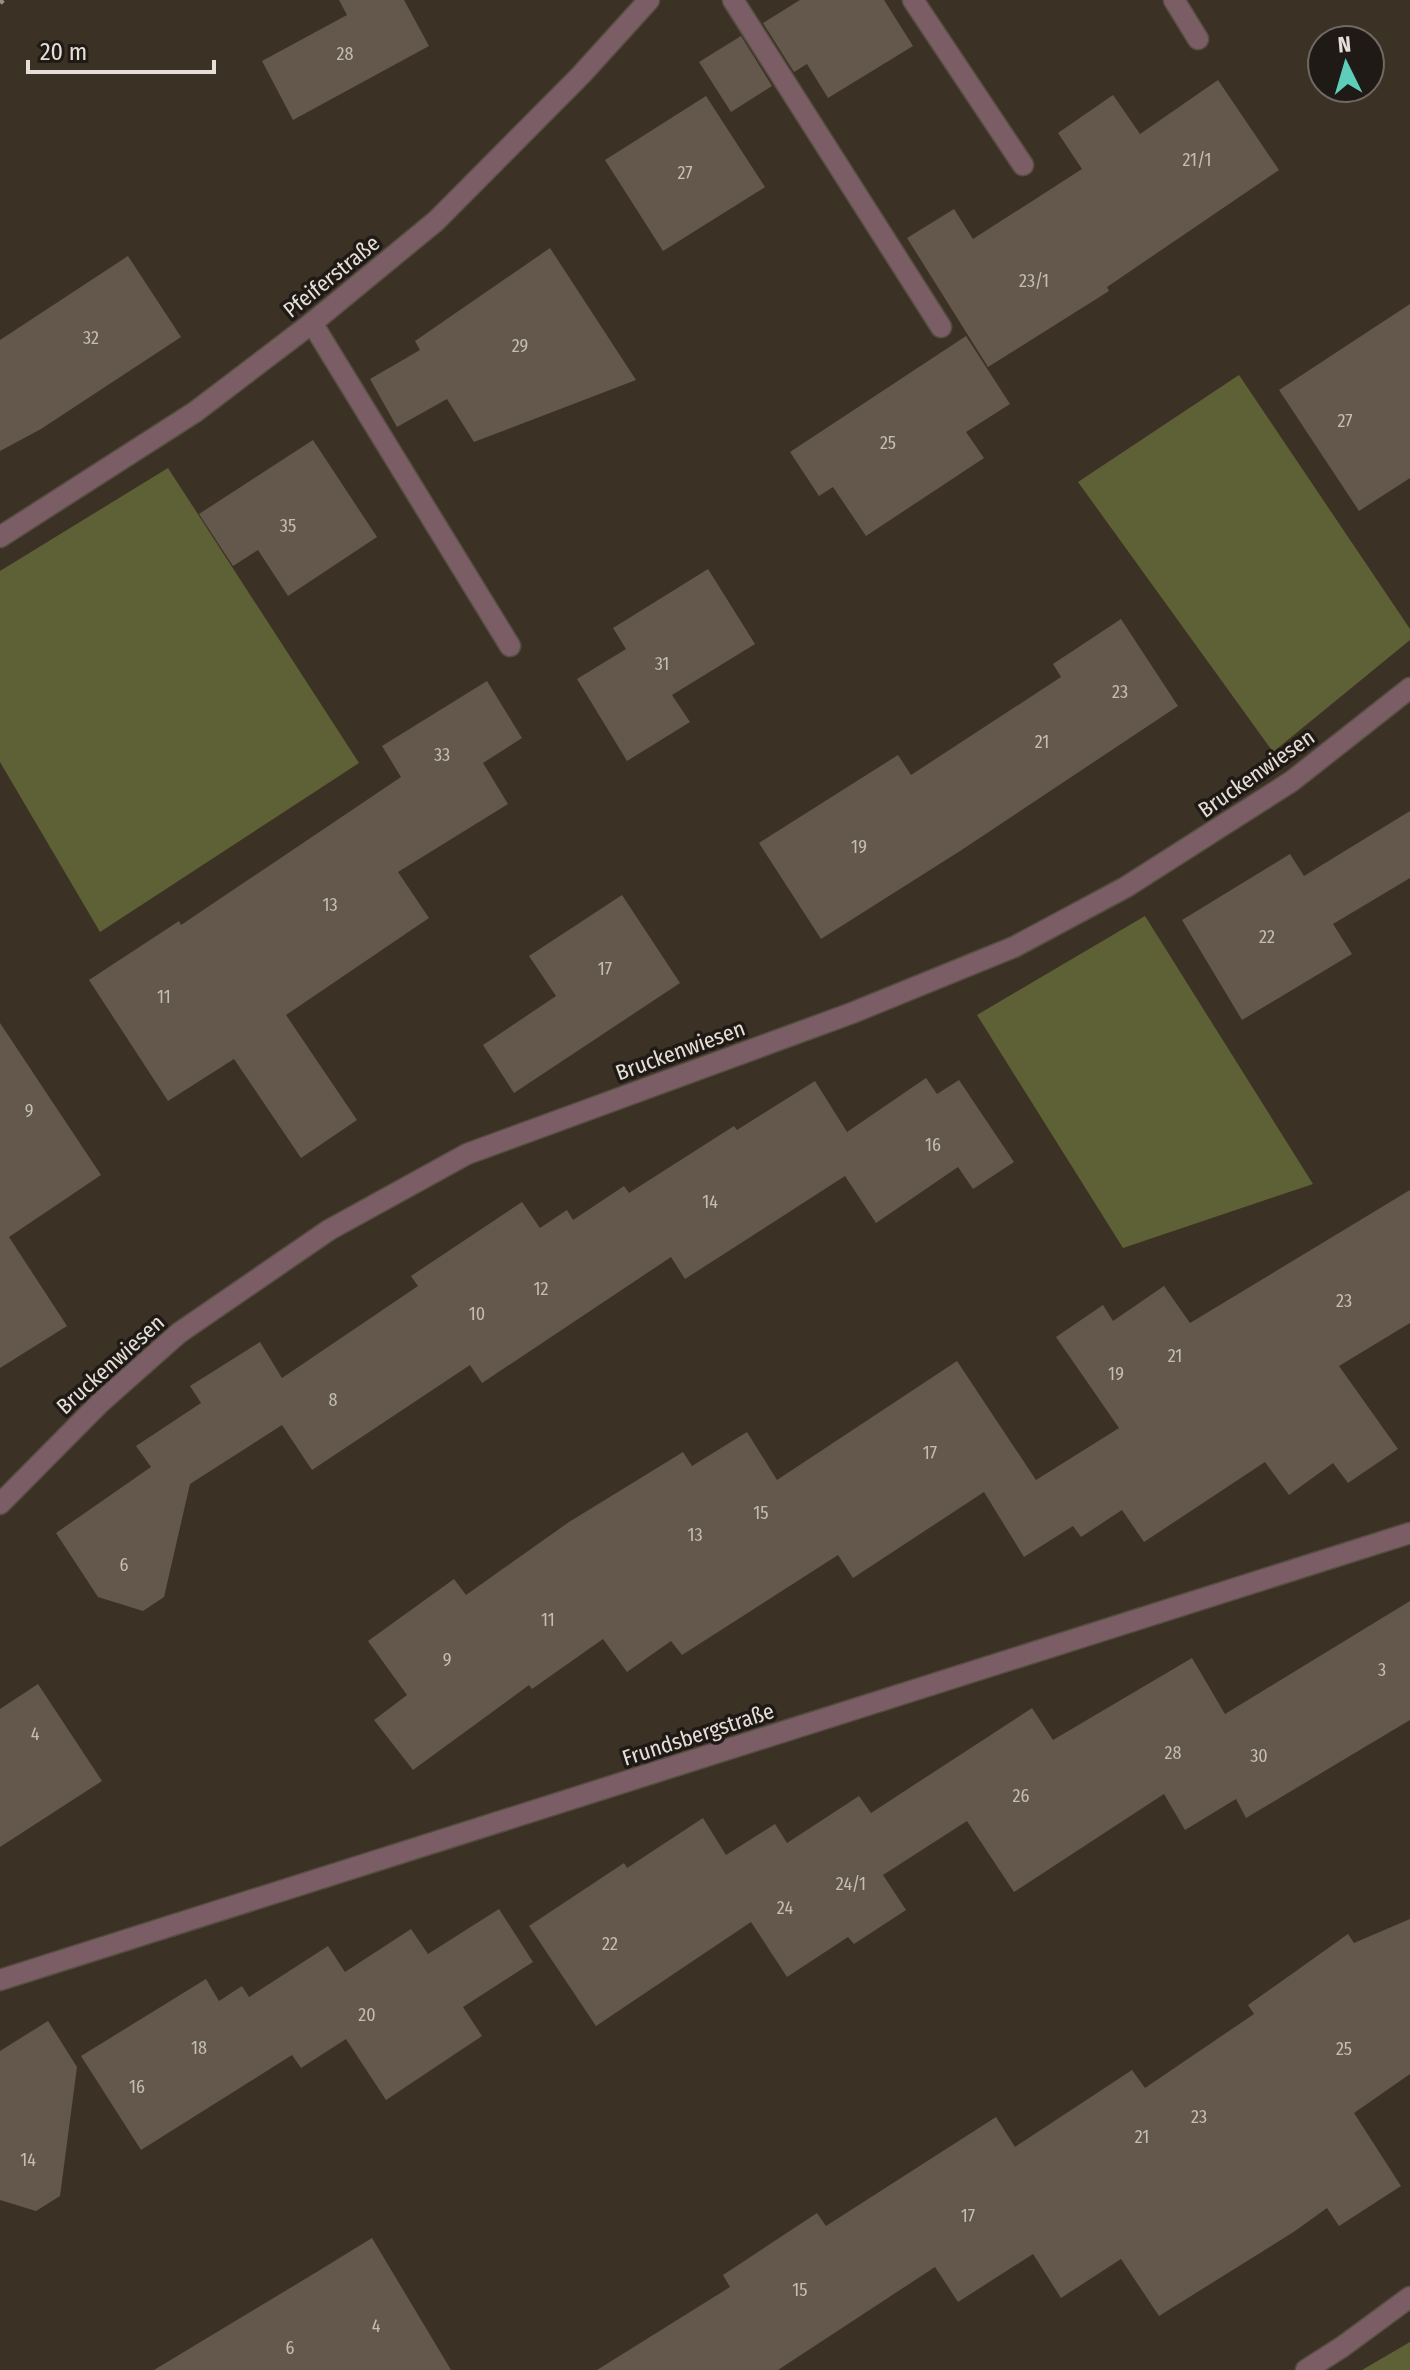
<svg xmlns="http://www.w3.org/2000/svg" width="1410" height="2370" font-family="'Fira Sans Condensed',sans-serif">
  <style>
    .green { fill: #5e6135 }
    .building { fill: #63584b }
    .lines { fill: none; stroke-linecap: round; stroke-linejoin: round }
    .service-casing { stroke: #564e41; stroke-width: 23 }
    .minor-casing { stroke: #564e41; stroke-width: 23 }
    .path { stroke: #989086; stroke-width: 5; stroke-dasharray: 8 4; stroke-linecap: butt }
    .service { stroke: #7a5d65; stroke-width: 20 }
    .minor { stroke: #7a5d65; stroke-width: 20 }
    .labels { text-anchor: middle; stroke-width: 7; stroke-linejoin: round; paint-order: stroke }
    .number-label { font-size: 18px; fill: #c4bdb4 }
    .street-label { font-size: 22px; fill: #e5dfd7; stroke: #1f1a15 }
  </style>
  <rect width="100%" height="100%" fill="#3b3225"/>
  <path class="green" d="M 1239,375 L 1410,629 L 1410,640 L 1273,752 L 1078,482 Z
    M 168,468 L 359,763 L 100,932 L 0,762 L 0,571 Z
    M 1145,916 L 1313,1184 L 1123,1248 L 977,1015 Z
    M 1410,2342 L 1410,2370 L 1362,2370 Z"/>
  <path class="building" d="M 339,0 L 404,0 L 429,46 L 293,120 L 262,61 L 347,15 Z
    M 800,0 L 884,0 L 913,46 L 828,98 L 807,64 L 794,72 L 763,23 Z
    M 741,36 L 772,86 L 731,112 L 699,62 Z
    M 1218,80 L 1279,170 L 1107,287 L 1109,291 L 988,367 L 907,238 L 954,209 L 973,239 L 1082,169 L 1058,133 L 1113,95 L 1140,134 Z
    M 706,96 L 765,187 L 663,251 L 605,160 Z
    M 550,248 L 636,380 L 474,442 L 447,399 L 397,427 L 370,379 L 420,350 L 415,341 Z
    M 128,256 L 181,337 L 41,429 L 0,451 L 0,340 Z
    M 1410,304 L 1410,478 L 1359,511 L 1279,390 Z
    M 966,336 L 1010,404 L 966,432 L 984,458 L 866,536 L 833,487 L 819,496 L 790,452 Z
    M 313,440 L 377,537 L 288,596 L 258,550 L 233,566 L 199,514 Z
    M 708,569 L 755,644 L 672,695 L 690,722 L 627,761 L 577,679 L 626,649 L 613,628 Z
    M 1121,619 L 1178,706 L 960,851 L 821,939 L 759,843 L 898,755 L 911,775 L 1061,677 L 1053,664 Z
    M 487,681 L 522,738 L 483,763 L 508,804 L 398,872 L 429,918 L 286,1015 L 357,1120 L 301,1158 L 234,1059 L 168,1101 L 89,980 L 179,921 L 181,925 L 401,777 L 382,746 Z
    M 1410,811 L 1410,878 L 1333,924 L 1352,954 L 1242,1020 L 1182,920 L 1290,854 L 1304,876 Z
    M 622,895 L 680,983 L 514,1093 L 483,1045 L 556,996 L 529,956 Z
    M 0,1023 L 101,1175 L 9,1237 L 67,1326 L 0,1368 Z
    M 926,1078 L 937,1094 L 959,1080 L 1014,1162 L 973,1189 L 958,1167 L 876,1223 L 845,1176 L 685,1279 L 671,1257 L 482,1383 L 470,1365 L 312,1470 L 282,1425 L 190,1484 L 164,1597 L 143,1611 L 98,1597 L 56,1533 L 151,1467 L 136,1446 L 201,1403 L 190,1386 L 260,1342 L 282,1378 L 418,1286 L 411,1276 L 522,1202 L 540,1228 L 567,1210 L 573,1220 L 624,1186 L 629,1193 L 734,1126 L 737,1130 L 815,1081 L 847,1132 Z
    M 1410,1190 L 1410,1323 L 1339,1366 L 1398,1449 L 1348,1483 L 1333,1463 L 1289,1495 L 1265,1462 L 1144,1542 L 1122,1510 L 1081,1537 L 1073,1526 L 1024,1557 L 984,1492 L 853,1578 L 838,1555 L 682,1655 L 671,1641 L 627,1672 L 603,1639 L 532,1689 L 529,1685 L 413,1770 L 374,1720 L 407,1695 L 368,1641 L 454,1579 L 466,1595 L 569,1522 L 683,1452 L 692,1466 L 747,1432 L 777,1480 L 957,1361 L 1036,1480 L 1119,1428 L 1056,1337 L 1103,1305 L 1113,1321 L 1164,1286 L 1190,1323 Z
    M 1410,1601 L 1410,1720 L 1246,1818 L 1236,1799 L 1185,1830 L 1164,1794 L 1014,1892 L 967,1821 L 883,1875 L 906,1910 L 854,1944 L 848,1937 L 787,1977 L 751,1922 L 596,2026 L 529,1926 L 624,1863 L 627,1868 L 703,1818 L 726,1855 L 775,1824 L 787,1843 L 859,1796 L 871,1813 L 1032,1708 L 1053,1740 L 1192,1658 L 1225,1714 Z
    M 38,1684 L 102,1781 L 0,1847 L 0,1709 Z
    M 499,1909 L 533,1962 L 463,2007 L 482,2036 L 386,2100 L 346,2039 L 301,2068 L 292,2055 L 141,2150 L 81,2056 L 206,1979 L 219,2001 L 242,1986 L 249,1997 L 328,1946 L 345,1972 L 411,1929 L 428,1954 Z
    M 1410,1919 L 1410,2074 L 1354,2113 L 1401,2186 L 1339,2226 L 1327,2208 L 1295,2231 L 1159,2316 L 1121,2259 L 1061,2298 L 1033,2254 L 958,2302 L 935,2267 L 778,2370 L 597,2370 L 730,2287 L 723,2275 L 817,2213 L 826,2226 L 996,2117 L 1015,2147 L 1132,2070 L 1145,2088 L 1254,2014 L 1248,2005 L 1348,1934 L 1354,1943 Z
    M 48,2021 L 77,2067 L 60,2196 L 36,2211 L 0,2200 L 0,2051 Z
    M 372,2238 L 451,2370 L 154,2370 L 315,2273 Z"/>
  <g class="lines">
    <defs>
      <path id="service" d="M 733,0 L 941,327
        M 913,0 L 1023,165
        M 1174,0 L 1198,39
        M 312,323 L 510,646"/>
      <path id="minor" d="M 0,537 L 195,412 L 312,323 L 436,221 L 581,75 L 649,0
        M 0,1504 L 100,1403 L 179,1333 L 329,1230 L 467,1154 L 852,1013 L 1014,947 L 1126,887 L 1292,781 L 1410,688
        M 0,1980 L 1410,1533
        M 1306,2370 L 1342,2347 L 1410,2297"/>
    </defs>
    <use href="#service" class="service-casing"/>
    <use href="#minor" class="minor-casing"/>
    <path class="path" d="M 0,3 L 3,0"/>
    <use href="#service" class="service"/>
    <use href="#minor" class="minor"/>
  </g>
  <g class="labels">
    <g class="number-label">
      <text x="345" y="60">28</text>
      <text x="1197" y="166">21/1</text>
      <text x="685" y="179">27</text>
      <text x="1034" y="287">23/1</text>
      <text x="91" y="344">32</text>
      <text x="520" y="352">29</text>
      <text x="1345" y="427">27</text>
      <text x="888" y="449">25</text>
      <text x="288" y="532">35</text>
      <text x="662" y="670">31</text>
      <text x="1120" y="698">23</text>
      <text x="1042" y="748">21</text>
      <text x="442" y="761">33</text>
      <text x="859" y="853">19</text>
      <text x="330" y="911">13</text>
      <text x="1267" y="943">22</text>
      <text x="605" y="975">17</text>
      <text x="164" y="1003">11</text>
      <text x="29" y="1117">9</text>
      <text x="933" y="1151">16</text>
      <text x="710" y="1208">14</text>
      <text x="541" y="1295">12</text>
      <text x="1344" y="1307">23</text>
      <text x="477" y="1320">10</text>
      <text x="1175" y="1362">21</text>
      <text x="1116" y="1380">19</text>
      <text x="333" y="1406">8</text>
      <text x="930" y="1459">17</text>
      <text x="761" y="1519">15</text>
      <text x="695" y="1541">13</text>
      <text x="124" y="1571">6</text>
      <text x="548" y="1626">11</text>
      <text x="447" y="1666">9</text>
      <text x="1382" y="1676">3</text>
      <text x="35" y="1740">4</text>
      <text x="1173" y="1759">28</text>
      <text x="1259" y="1762">30</text>
      <text x="1021" y="1802">26</text>
      <text x="851" y="1890">24/1</text>
      <text x="785" y="1914">24</text>
      <text x="610" y="1950">22</text>
      <text x="367" y="2021">20</text>
      <text x="199" y="2054">18</text>
      <text x="1344" y="2055">25</text>
      <text x="137" y="2093">16</text>
      <text x="1199" y="2123">23</text>
      <text x="1142" y="2143">21</text>
      <text x="28" y="2166">14</text>
      <text x="968" y="2222">17</text>
      <text x="800" y="2296">15</text>
      <text x="376" y="2332">4</text>
      <text x="290" y="2354">6</text>
    </g>
    <g class="street-label">
      <text transform="translate(331 276) rotate(-39)" y="8">Pfeiferstraße</text>
      <text transform="translate(1256 773) rotate(-35)" y="8">Bruckenwiesen</text>
      <text transform="translate(680 1050) rotate(-20)" y="8">Bruckenwiesen</text>
      <text transform="translate(110 1364) rotate(-42)" y="8">Bruckenwiesen</text>
      <text transform="translate(698 1734) rotate(-18)" y="8">Frundsbergstraße</text>
    </g>
  </g>
  <g transform="translate(1346 64) rotate(355)"><circle r="38" fill="#1f1a15" stroke="#6e6963" stroke-width="2"/>
  <path d="M0-6L14 30L0 20L-14 30Z" fill="#5dceb9"/>
  <text y="-12" font-size="22" font-weight="bold" text-anchor="middle" fill="#e5dfd7">N</text>
  </g>
  <path d="M28 60v12h186v-12" fill="none" stroke="#e5dfd7" stroke-width="4"/>
  <text x="40" y="60" font-size="24" fill="#e5dfd7" stroke="#1f1a15" stroke-width="6" paint-order="stroke">20 m</text>
</svg>
